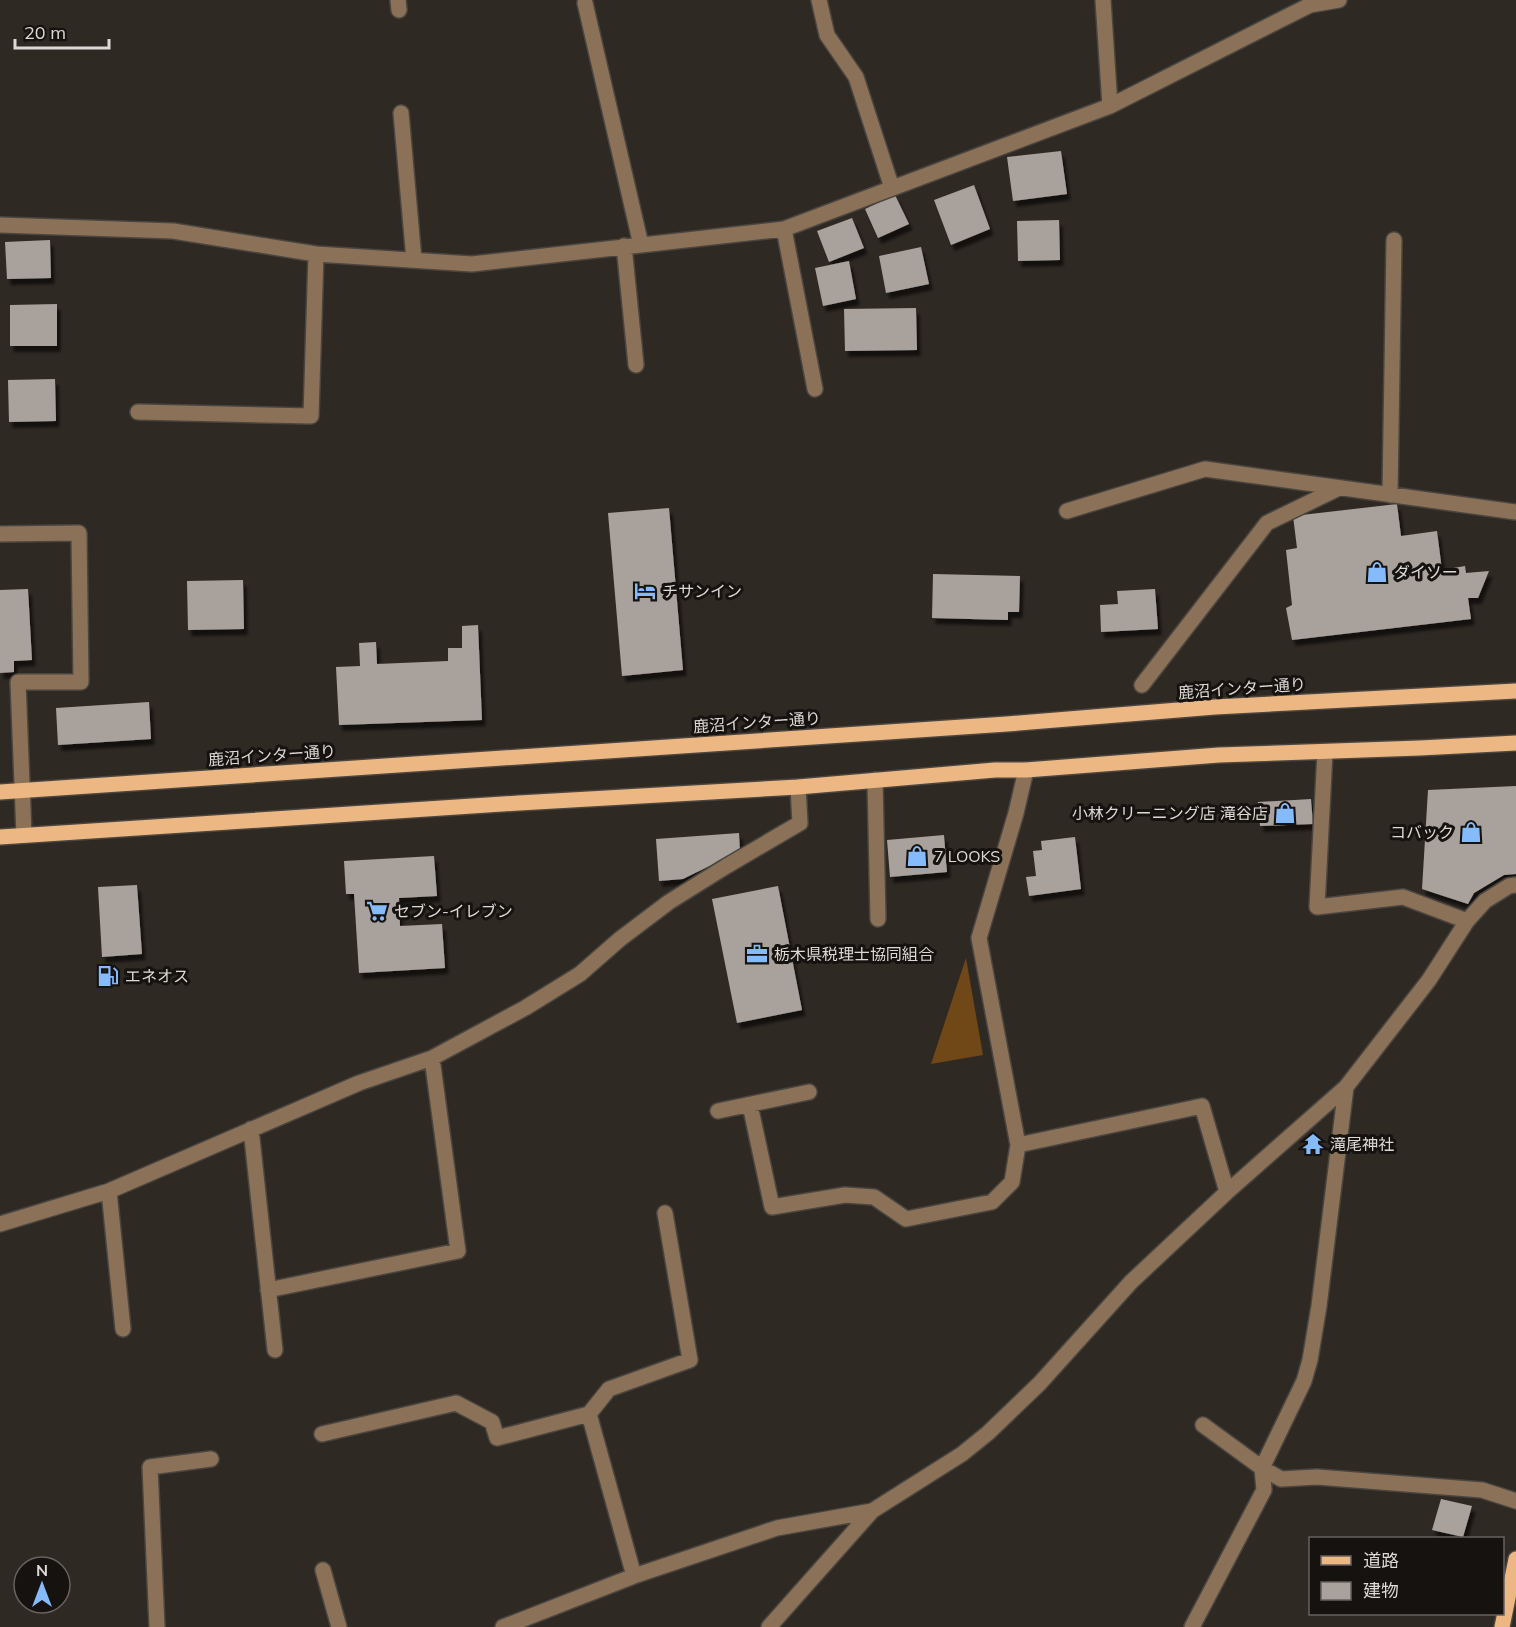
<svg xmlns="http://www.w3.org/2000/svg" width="1516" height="1627" font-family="Mulish,'Noto Sans JP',sans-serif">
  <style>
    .green { fill: #704716 }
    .building { fill: #a9a29c; filter: url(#shadow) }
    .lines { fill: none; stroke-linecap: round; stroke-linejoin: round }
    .minor-casing { stroke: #4b4540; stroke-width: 18 }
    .major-casing { stroke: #4b4540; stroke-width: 18 }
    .minor { stroke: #8b7158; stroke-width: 15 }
    .major { stroke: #ecb782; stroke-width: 15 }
    .labels { text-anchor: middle; stroke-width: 6; stroke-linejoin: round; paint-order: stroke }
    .poi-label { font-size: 16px; fill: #ddd9d6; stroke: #151210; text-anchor: start }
    .street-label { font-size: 16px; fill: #ddd9d6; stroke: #151210 }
  </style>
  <defs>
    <filter id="shadow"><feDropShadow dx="3.5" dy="6" stdDeviation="1.5" flood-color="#0009"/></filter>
  </defs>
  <rect width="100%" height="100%" fill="#2f2924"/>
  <path class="green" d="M 966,958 L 983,1055 L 931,1064 Z"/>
  <path class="building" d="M 1061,151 L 1067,194 L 1013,201 L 1007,157 Z
    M 974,185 L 990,229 L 951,245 L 934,200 Z
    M 895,195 L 909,224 L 878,238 L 865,209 Z
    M 852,218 L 864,248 L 829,262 L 817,231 Z
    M 1059,220 L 1060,260 L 1018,261 L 1017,221 Z
    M 50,240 L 51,278 L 7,279 L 5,242 Z
    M 921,247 L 929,284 L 886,293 L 879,256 Z
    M 849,261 L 856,299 L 823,306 L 815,268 Z
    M 57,304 L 57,346 L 10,346 L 10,305 Z
    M 916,308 L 917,350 L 845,351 L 844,309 Z
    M 55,379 L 56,421 L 9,422 L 8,380 Z
    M 1397,504 L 1401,536 L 1437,531 L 1442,570 L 1465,566 L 1466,573 L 1489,571 L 1478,598 L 1468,598 L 1471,619 L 1292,640 L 1286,608 L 1292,605 L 1286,550 L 1297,548 L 1293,516 Z
    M 669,508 L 683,670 L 622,676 L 608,513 Z
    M 933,574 L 1020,576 L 1019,612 L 1008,612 L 1008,620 L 932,618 Z
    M 243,580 L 244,629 L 188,630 L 187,581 Z
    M 28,589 L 32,660 L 14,661 L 14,672 L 0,673 L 0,590 Z
    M 1155,589 L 1158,629 L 1101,632 L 1100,605 L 1118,604 L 1117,591 Z
    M 478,625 L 482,720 L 339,725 L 336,667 L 360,666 L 359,643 L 376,642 L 377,664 L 448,661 L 448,648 L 462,648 L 462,626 Z
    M 149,702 L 151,739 L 58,745 L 56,708 Z
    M 1516,786 L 1516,874 L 1504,875 L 1474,893 L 1468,904 L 1422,889 L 1428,790 Z
    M 1311,799 L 1313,824 L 1260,826 L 1258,802 Z
    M 739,833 L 740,851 L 683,879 L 659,881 L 656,839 Z
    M 944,835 L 947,872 L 890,877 L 887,840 Z
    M 1075,837 L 1081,889 L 1029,896 L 1026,877 L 1036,876 L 1033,851 L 1042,850 L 1041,841 Z
    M 434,856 L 437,896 L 399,898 L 400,926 L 442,924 L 445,968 L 359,973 L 354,894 L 346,894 L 344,861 Z
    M 137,885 L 142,954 L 102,957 L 98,887 Z
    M 778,886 L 802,1010 L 737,1023 L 712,899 Z
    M 1441,1499 L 1472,1506 L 1463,1537 L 1432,1530 Z"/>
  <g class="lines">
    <defs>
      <path id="minor" d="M 398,0 L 399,10
        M 819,0 L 827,35 L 856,77 L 892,188
        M 1103,0 L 1110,106
        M 585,3 L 641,245
        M 401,113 L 414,260
        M 0,225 L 173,231 L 316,254 L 472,264 L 784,229 L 1110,106 L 1310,5 L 1339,0
        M 784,229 L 815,389
        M 624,246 L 636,365
        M 138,412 L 311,416 L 316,254
        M 1390,495 L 1394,240
        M 1067,511 L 1205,469 L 1516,512
        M 0,534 L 79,533 L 81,682 L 18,682 L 24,835
        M 1142,685 L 1267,523 L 1339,488
        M 1325,752 L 1317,907 L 1403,897 L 1467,921
        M 1026,770 L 1016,813 L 979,938 L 1018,1145 L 1202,1106 L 1227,1192
        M 875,780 L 878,919
        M 750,1105 L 772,1207 L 845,1195 L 874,1197 L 906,1219 L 992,1202 L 1012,1182 L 1018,1145
        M 718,1111 L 809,1092
        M 251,1129 L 275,1350
        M 109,1191 L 123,1329
        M 665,1213 L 690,1360 L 609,1389 L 589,1414 L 634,1576 L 777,1528 L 872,1511
        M 0,1224 L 109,1191 L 359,1083 L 432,1058 L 525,1008 L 580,974 L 620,939 L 669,902 L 725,867 L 800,823 L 798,787
        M 268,1290 L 458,1251 L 432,1058
        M 1203,1425 L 1262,1468 L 1281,1479 L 1317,1477 L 1482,1490 L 1516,1501
        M 322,1434 L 456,1403 L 492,1422 L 497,1438 L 589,1414
        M 323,1570 L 339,1627
        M 157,1627 L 150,1467 L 211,1459
        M 503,1627 L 634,1576
        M 769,1627 L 872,1511 L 962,1454 L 988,1433 L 1040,1383 L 1131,1282 L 1227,1192 L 1346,1087
        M 1192,1627 L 1264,1490 L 1262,1468 L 1304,1381 L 1310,1360 L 1319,1306 L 1346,1087 L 1429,980 L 1467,921 L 1485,901 L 1509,886 L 1516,885"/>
      <path id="major" d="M 0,792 L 1007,724 L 1215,707 L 1516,691
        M 0,837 L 519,803 L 798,787 L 995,770 L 1026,770 L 1219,755 L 1420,748 L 1516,743
        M 1502,1627 L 1516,1559"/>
    </defs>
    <use href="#minor" class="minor-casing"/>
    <use href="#major" class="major-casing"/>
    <use href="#minor" class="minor"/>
    <use href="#major" class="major"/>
  </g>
  <defs>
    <symbol id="shop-bare" viewBox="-9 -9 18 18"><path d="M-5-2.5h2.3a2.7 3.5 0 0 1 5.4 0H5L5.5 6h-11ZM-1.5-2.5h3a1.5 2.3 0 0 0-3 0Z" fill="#86bbfb" stroke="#151210" stroke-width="2.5" paint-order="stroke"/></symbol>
    <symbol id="hotel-bare" viewBox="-9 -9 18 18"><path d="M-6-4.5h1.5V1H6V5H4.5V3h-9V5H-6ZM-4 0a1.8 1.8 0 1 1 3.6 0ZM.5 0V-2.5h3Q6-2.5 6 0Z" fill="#86bbfb" stroke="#151210" stroke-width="2.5" paint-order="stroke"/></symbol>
    <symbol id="supermarket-bare" viewBox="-9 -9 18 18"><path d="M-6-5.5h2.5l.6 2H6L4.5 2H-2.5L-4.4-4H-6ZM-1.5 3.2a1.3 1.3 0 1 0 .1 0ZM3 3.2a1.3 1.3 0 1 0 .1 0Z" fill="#86bbfb" stroke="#151210" stroke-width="2.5" paint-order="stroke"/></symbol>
    <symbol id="office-bare" viewBox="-9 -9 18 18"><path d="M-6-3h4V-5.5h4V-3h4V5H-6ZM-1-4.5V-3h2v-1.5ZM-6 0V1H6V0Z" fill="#86bbfb" stroke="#151210" stroke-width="2.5" paint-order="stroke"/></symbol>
    <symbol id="fuel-bare" viewBox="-9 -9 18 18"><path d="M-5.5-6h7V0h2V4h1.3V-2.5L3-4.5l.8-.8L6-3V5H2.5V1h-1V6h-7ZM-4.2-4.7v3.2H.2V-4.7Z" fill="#86bbfb" stroke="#151210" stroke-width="2.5" paint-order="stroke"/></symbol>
    <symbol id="temple-bare" viewBox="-9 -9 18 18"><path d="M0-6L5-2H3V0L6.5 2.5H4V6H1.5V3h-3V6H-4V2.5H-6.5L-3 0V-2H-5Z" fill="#86bbfb" stroke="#151210" stroke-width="2.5" paint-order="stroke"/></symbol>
  </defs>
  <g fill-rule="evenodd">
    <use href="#shop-bare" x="1362" y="557" width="30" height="30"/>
    <use href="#hotel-bare" x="630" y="576" width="30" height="30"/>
    <use href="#shop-bare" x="1270" y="798" width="30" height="30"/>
    <use href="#shop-bare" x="1456" y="817" width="30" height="30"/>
    <use href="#shop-bare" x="902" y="841" width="30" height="30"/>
    <use href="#supermarket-bare" x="362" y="896" width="30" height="30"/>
    <use href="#office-bare" x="742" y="939" width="30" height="30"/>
    <use href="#fuel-bare" x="93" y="961" width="30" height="30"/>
    <use href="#temple-bare" x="1298" y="1129" width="30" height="30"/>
  </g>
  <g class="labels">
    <g class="poi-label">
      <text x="1394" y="578">ダイソー</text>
      <text x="662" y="597">チサンイン</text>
      <text x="1268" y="819" text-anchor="end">小林クリーニング店 滝谷店</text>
      <text x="1454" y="838" text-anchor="end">コバック</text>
      <text x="934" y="862">7 LOOKS</text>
      <text x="394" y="917">セブン-イレブン</text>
      <text x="774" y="960">栃木県税理士協同組合</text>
      <text x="125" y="982">エネオス</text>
      <text x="1330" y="1150">滝尾神社</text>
    </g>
    <g class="street-label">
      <text transform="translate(1242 688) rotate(-4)" y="6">鹿沼インター通り</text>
      <text transform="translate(757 722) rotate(-4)" y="6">鹿沼インター通り</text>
      <text transform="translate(272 755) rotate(-4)" y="6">鹿沼インター通り</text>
    </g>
  </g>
  <rect x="1309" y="1537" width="195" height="78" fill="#151210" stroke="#65625f" stroke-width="1.5"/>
  <rect x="1321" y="1556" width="30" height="9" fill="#ecb782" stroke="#65625f" stroke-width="1.5"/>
  <text x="1363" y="1567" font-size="18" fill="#ddd9d6">道路</text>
  <rect x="1321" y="1582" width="30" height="18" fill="#a9a29c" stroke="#65625f" stroke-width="1.5"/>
  <text x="1363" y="1597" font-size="18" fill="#ddd9d6">建物</text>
  <g transform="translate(42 1585)"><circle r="28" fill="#151210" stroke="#65625f" stroke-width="1.5"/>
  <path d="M0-4.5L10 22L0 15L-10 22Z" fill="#86bbfb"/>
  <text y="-9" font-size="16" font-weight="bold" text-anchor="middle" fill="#ddd9d6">N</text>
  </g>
  <path d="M15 39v9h94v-9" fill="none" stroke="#ddd9d6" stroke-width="3"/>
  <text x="24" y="39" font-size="18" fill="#ddd9d6" stroke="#151210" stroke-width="4.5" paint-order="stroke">20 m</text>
</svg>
